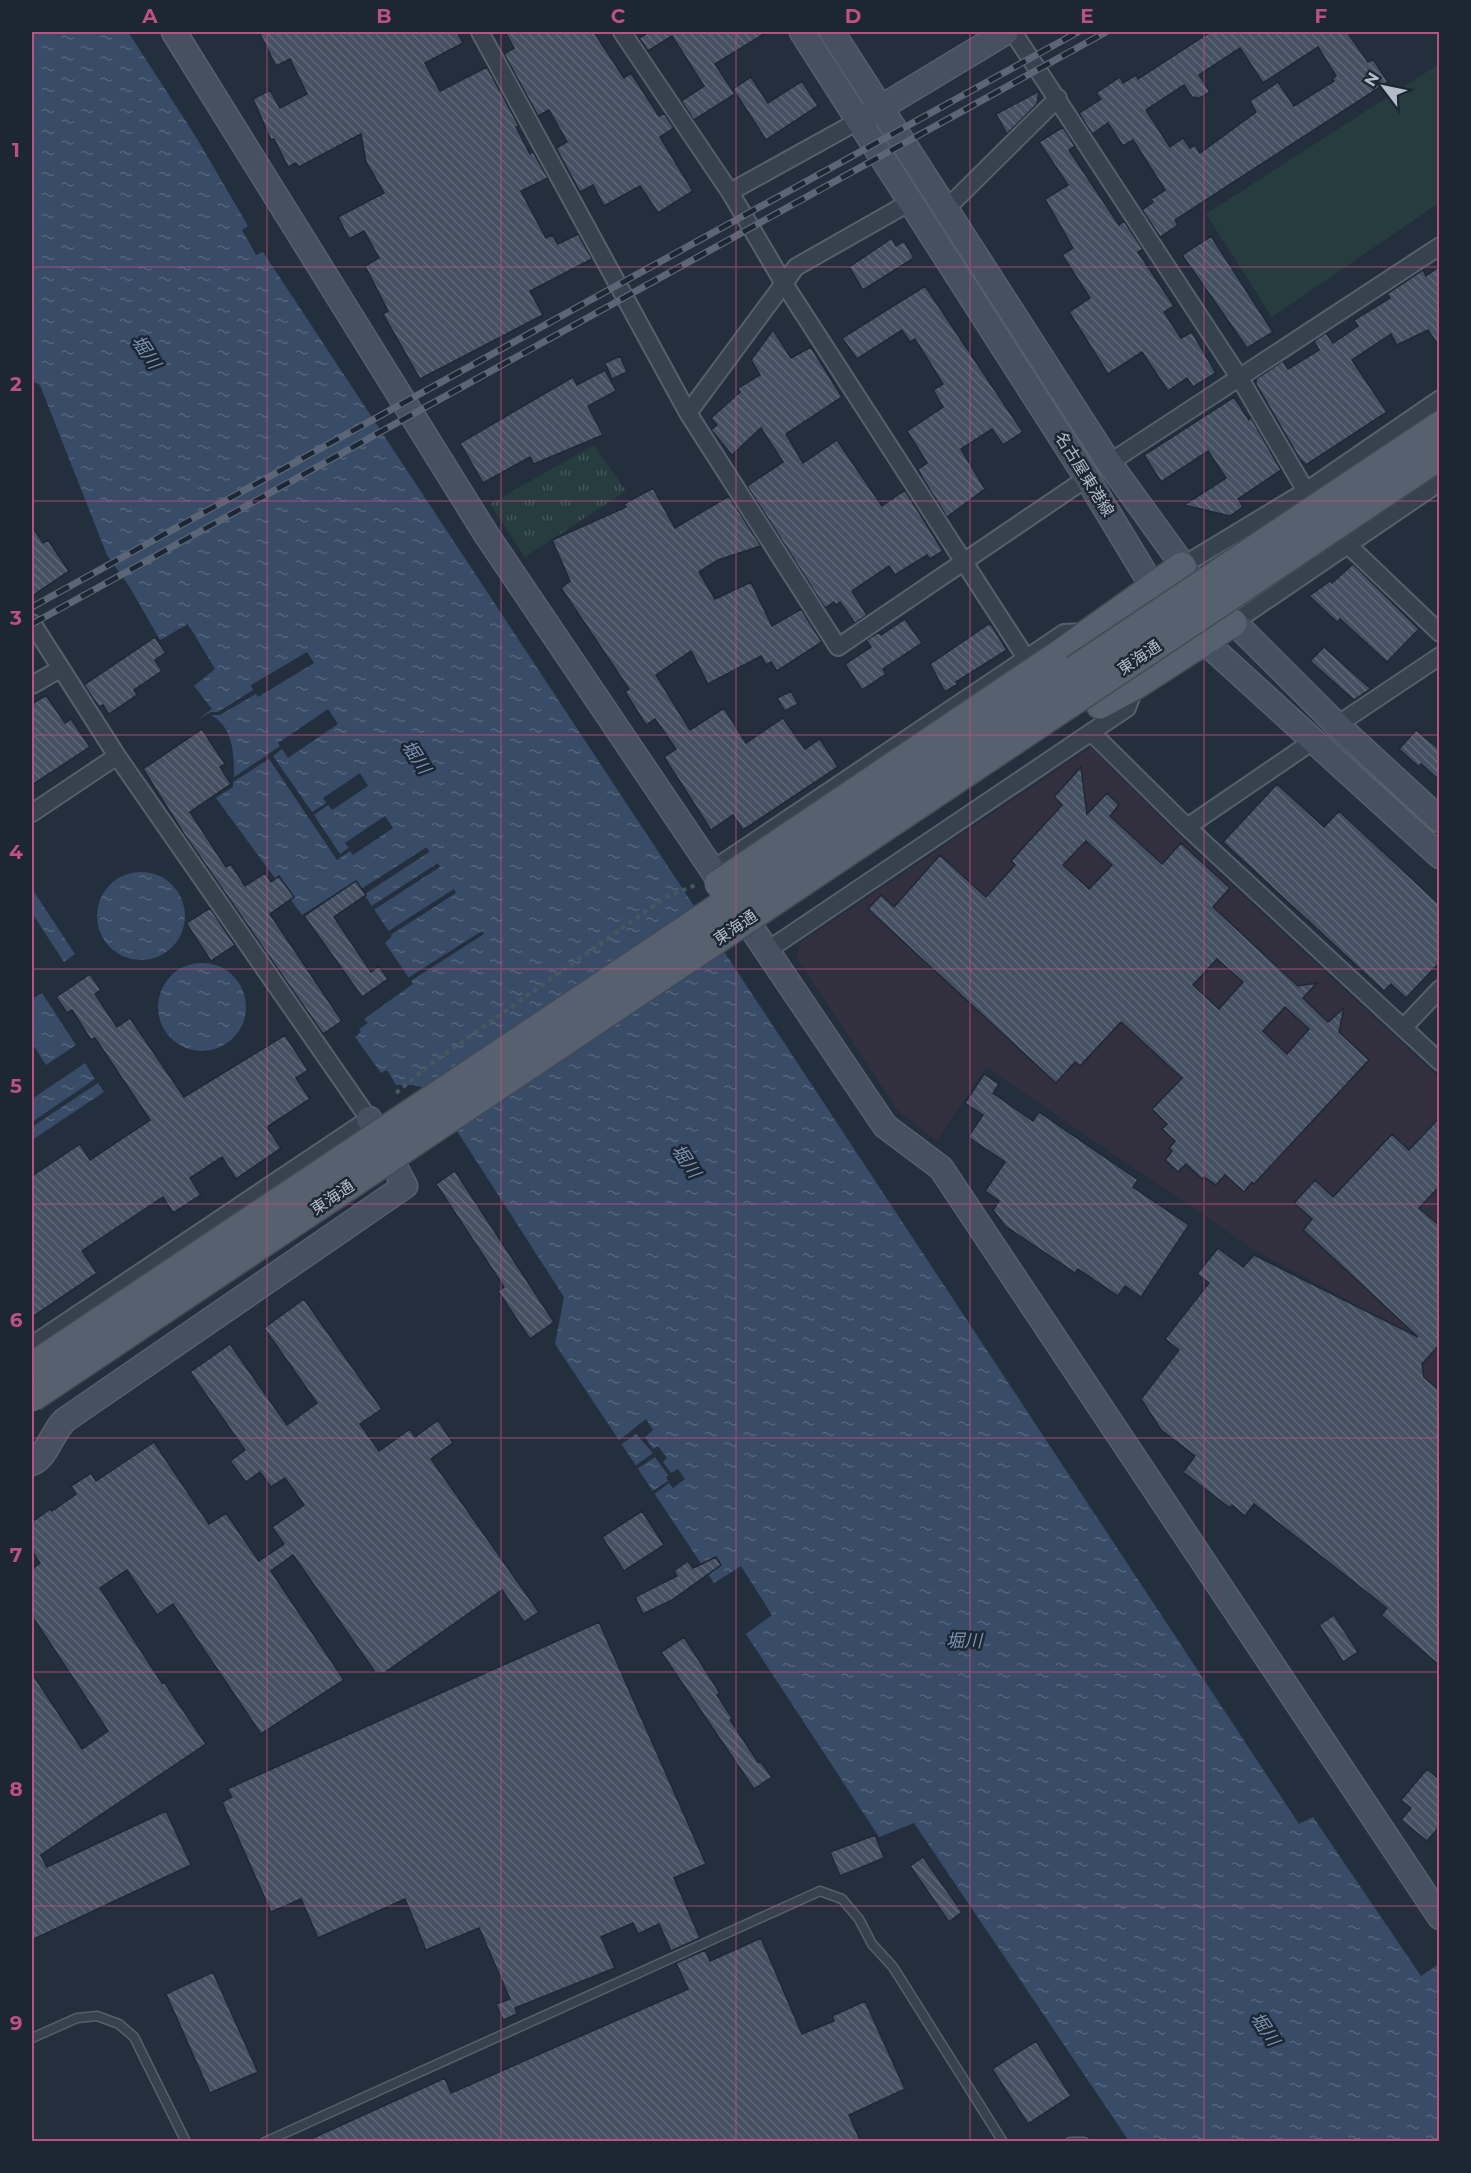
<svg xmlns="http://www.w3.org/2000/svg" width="1471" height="2173" font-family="Montserrat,'Noto Sans JP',sans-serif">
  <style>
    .medical { fill: #32303f }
    .park { fill: url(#park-tufts) }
    .pitch { fill: #263c3f }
    .water { fill: url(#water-ripples) }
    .pier { fill: #242f3e }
    .building { fill: url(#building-back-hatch); stroke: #1f2835; stroke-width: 1.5; fill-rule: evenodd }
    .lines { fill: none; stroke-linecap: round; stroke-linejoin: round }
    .lane-casing { stroke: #565f6c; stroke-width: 11 }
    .street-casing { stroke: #565f6c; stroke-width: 20 }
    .secondary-casing { stroke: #565f6c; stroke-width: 27 }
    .primary-casing { stroke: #414a57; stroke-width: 30 }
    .path { stroke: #44595c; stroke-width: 4; stroke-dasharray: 4.5 4.5; stroke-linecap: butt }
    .lane { stroke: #38414e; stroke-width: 8 }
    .street { stroke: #38414e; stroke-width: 16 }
    .secondary { stroke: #465061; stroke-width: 24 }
    .primary { stroke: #56606e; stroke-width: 27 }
    .rail-casing { stroke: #5a6575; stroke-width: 7 }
    .rail { stroke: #1d2633; stroke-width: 4.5; stroke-dasharray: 14; stroke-linecap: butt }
    .primary-bridge-casing { stroke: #414a57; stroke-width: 30; stroke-linecap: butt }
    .primary-bridge { stroke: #56606e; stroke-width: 27 }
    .grid { fill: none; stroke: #bd5182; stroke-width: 1.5; stroke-opacity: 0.55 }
    .labels { text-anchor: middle; stroke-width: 5; stroke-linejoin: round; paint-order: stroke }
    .street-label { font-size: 16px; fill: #b4bcc9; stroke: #1d2633 }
    .water-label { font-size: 18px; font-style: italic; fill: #7c92b1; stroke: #1d2633 }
    .neatline { fill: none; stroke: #bd5182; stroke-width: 2 }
    .grid-label { font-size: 20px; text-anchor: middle; font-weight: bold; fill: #bd5182 }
  </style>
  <defs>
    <pattern id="park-tufts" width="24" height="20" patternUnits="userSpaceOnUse" patternTransform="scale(1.5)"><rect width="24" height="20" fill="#263c3f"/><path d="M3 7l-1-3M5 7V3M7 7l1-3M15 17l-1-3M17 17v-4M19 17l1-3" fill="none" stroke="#435659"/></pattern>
    <pattern id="water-ripples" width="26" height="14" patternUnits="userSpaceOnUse" patternTransform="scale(1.5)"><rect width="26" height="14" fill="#394c67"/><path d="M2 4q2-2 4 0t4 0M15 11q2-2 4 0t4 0" fill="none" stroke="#53647b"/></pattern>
    <pattern id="building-back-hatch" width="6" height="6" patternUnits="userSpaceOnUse" patternTransform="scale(1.5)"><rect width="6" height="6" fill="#455162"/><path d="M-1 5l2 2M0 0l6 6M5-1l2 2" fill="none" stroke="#5d6877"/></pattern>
  </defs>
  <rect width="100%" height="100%" fill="#242f3e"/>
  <path class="medical" d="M 1091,747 L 1186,843 L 1439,1078 L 1439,1408 L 1399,1340 L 1355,1304 L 1256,1251 L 986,1067 L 937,1141 L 899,1112 L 796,957 L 801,942 Z"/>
  <path class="park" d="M 594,445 L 626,491 L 525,557 L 490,504 Z"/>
  <path class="pitch" d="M 1439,64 L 1439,203 L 1272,317 L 1206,214 Z"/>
  <path class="water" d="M 32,32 L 128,32 L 196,137 L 248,226 L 242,230 L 256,255 L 263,252 L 1299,1824 L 1313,1817 L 1421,1976 L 1439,1964 L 1439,1997 L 1436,1999 L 1440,2005 L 1439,2141 L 1129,2141 L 914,1823 L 879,1837 L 746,1634 L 772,1615 L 741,1566 L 714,1583 L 555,1344 L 564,1297 L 430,1089 L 413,1085 L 396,1085 L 387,1070 L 381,1073 L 355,1037 L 361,1032 L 359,1029 L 368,1023 L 364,1019 L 413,984 L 385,943 L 392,936 L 355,881 L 302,915 L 216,798 L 233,787 C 235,764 236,726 210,715 L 202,721 L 200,718 L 212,709 L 194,686 L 215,669 L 188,624 L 160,640 L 129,586 L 107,555 L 40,385 L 32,381 Z
    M97 916a44 44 0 1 1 88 0a44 44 0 1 1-88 0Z
    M 32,889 L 75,954 L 64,962 L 32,913 Z
    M158 1007a44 44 0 1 1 88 0a44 44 0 1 1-88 0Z
    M 42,993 L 76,1045 L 46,1065 L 32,1043 L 32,999 Z
    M 85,1063 L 95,1079 L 32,1122 L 32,1099 Z
    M 98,1083 L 104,1092 L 32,1140 L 32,1127 Z"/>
  <path class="pier" d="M 307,652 L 314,663 L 258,697 L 256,694 L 220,715 L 213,715 L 201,722 L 199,719 L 211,712 L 218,712 L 253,690 L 251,685 Z
    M 328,709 L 338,724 L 288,758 L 282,749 L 273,756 L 312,812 L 326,803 L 323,798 L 360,773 L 368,786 L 332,810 L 328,805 L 314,815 L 340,854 L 349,848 L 345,843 L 385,816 L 393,828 L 353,855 L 350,851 L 337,860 L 269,759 L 230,784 L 230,780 L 280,746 L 278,743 Z
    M 427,847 L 429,852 L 362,896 L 358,891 Z
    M 438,863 L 440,867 L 372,911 L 370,907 Z
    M 454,889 L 456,893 L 389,936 L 387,932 Z
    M 482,931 L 484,934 L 409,982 L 406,979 Z
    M 646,1419 L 653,1430 L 645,1437 L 653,1449 L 658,1446 L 667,1458 L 663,1462 L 671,1473 L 678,1469 L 685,1479 L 673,1488 L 669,1483 L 653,1495 L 651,1492 L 668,1481 L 666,1477 L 668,1475 L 655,1457 L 637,1469 L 635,1466 L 653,1453 L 636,1434 L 620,1445 L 618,1441 Z"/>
  <path class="building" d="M 259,32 L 457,32 L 463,43 L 425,63 L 440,91 L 487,67 L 519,126 L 516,127 L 530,154 L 533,152 L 548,178 L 521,191 L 546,238 L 552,235 L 558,244 L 578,234 L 592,259 L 530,291 L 543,315 L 420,379 L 383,314 L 388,311 L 365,266 L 379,258 L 364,231 L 349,239 L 338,217 L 384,193 L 366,162 L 361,134 L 299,167 L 296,163 L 288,167 L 274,139 L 271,140 L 253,99 L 270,90 L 280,108 L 307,94 L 290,59 L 276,66 Z
    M 505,32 L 594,32 L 624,78 L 631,73 L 659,116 L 664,113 L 674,128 L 660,137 L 693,191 L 658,213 L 640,186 L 604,206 L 593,185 L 580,192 L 556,148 L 567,142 L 549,110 L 538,116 L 504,54 L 514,48 Z
    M 649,32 L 767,32 L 715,64 L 735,94 L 694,120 L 681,101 L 704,86 L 672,36 L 648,51 L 639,38 Z
    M 1210,32 L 1347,32 L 1368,62 L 1373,59 L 1388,82 L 1175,220 L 1178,225 L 1160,237 L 1142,210 L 1153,202 L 1151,199 L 1165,190 L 1133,140 L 1123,146 L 1108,123 L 1092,134 L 1079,113 L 1101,99 L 1096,93 L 1120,77 L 1123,83 L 1136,75 L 1138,79 ZM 1318,47 L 1336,76 L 1332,79 L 1334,81 L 1294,106 L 1278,82 L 1250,101 L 1256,112 L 1200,153 L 1195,145 L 1190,148 L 1183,138 L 1170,147 L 1146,110 L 1184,85 L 1192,97 L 1200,98 L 1210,92 L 1199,75 L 1240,48 L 1263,83 Z
    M 751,77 L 768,103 L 802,81 L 818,106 L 766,140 L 733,89 Z
    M 1039,91 L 1037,104 L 1007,134 L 996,114 Z
    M 1063,127 L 1075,146 L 1069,150 L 1119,225 L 1124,221 L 1143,249 L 1138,252 L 1174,306 L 1164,312 L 1181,338 L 1192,332 L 1216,373 L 1193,387 L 1187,378 L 1168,391 L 1142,352 L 1108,374 L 1069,312 L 1090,298 L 1062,255 L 1073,248 L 1045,199 L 1068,185 L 1039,142 Z
    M 1211,236 L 1273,332 L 1247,348 L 1182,255 Z
    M 892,238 L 896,246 L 904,241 L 914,258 L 863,290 L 849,267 Z
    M 1440,266 L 1440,348 L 1428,330 L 1397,345 L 1391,334 L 1352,360 L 1387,412 L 1306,465 L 1299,458 L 1256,384 L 1256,379 L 1283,361 L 1288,369 L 1319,350 L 1314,341 L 1326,333 L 1333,343 L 1358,326 L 1354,320 L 1390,298 L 1387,294 L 1423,270 L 1426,276 Z
    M 925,286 L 1023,432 L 1003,445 L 992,429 L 961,449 L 985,489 L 947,517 L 923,479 L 918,469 L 927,463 L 907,431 L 943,407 L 933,390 L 943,384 L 915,339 L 910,342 L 902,330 L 857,359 L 842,338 Z
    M 773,330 L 791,358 L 811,347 L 842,397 L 786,434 L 803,463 L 837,440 L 882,506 L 905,490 L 943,551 L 930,559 L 927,555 L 895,575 L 889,566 L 852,591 L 867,615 L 855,623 L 840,602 L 836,605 L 834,602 L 825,608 L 747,486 L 783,462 L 761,428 L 732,455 L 711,430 L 717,425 L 711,418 L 740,392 L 738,388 L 760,375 L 751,360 Z
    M 620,356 L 627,372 L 612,379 L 605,363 Z
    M 605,370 L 616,391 L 588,406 L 603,435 L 534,464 L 530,457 L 483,483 L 460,443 L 573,377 L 577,385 Z
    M 1234,397 L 1249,420 L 1250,416 L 1281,470 L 1238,499 L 1243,507 L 1230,516 L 1184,505 L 1226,478 L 1208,451 L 1161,482 L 1144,455 Z
    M 653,488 L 675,528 L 729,496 L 761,546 L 718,560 L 699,572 L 715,599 L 751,582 L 772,626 L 801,609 L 822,642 L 777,671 L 771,662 L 766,665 L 761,656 L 708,684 L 691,651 L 656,675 L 690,730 L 724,708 L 746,743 L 783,718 L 805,749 L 820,739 L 838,767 L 743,830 L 733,815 L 711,830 L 664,757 L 676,749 L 655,719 L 646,725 L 625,692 L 629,689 L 561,588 L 570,581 L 552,540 L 626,507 L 624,504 Z
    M 32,526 L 43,543 L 48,540 L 69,571 L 32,596 Z
    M 1353,564 L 1419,629 L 1387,662 L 1340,619 L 1337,622 L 1309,596 L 1330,581 L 1332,583 Z
    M 905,619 L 922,643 L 883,669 L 886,674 L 862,690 L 845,664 L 871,647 L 866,640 L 879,632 L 881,635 Z
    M 990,623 L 1007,650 L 956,682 L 958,684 L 945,692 L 930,664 Z
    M 155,637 L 166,653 L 155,660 L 162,671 L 134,690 L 137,695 L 109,714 L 103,705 L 99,707 L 84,685 Z
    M 1324,647 L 1354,674 L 1371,689 L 1354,700 L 1310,661 Z
    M 791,691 L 798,704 L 785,711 L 777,698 Z
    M 46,695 L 65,723 L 71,719 L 90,747 L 32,785 L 32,704 Z
    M 202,729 L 225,764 L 220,767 L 231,784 L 190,812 L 226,867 L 231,864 L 245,886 L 265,873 L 271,882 L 279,876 L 294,897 L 270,914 L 342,1021 L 323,1034 L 184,834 L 143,769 Z
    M 1416,730 L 1440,750 L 1440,781 L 1421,764 L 1419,767 L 1399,749 Z
    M 1081,767 L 1087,814 L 1107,793 L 1119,805 L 1110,816 L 1162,864 L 1181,843 L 1230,888 L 1213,907 L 1298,986 L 1317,983 L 1303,998 L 1328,1022 L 1344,1008 L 1339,1032 L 1369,1060 L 1254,1184 L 1252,1182 L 1244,1192 L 1225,1175 L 1216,1185 L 1204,1177 L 1202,1179 L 1186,1164 L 1178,1172 L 1165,1160 L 1172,1151 L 1169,1148 L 1175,1141 L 1162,1129 L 1167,1124 L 1152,1109 L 1182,1078 L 1121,1022 L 1080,1066 L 1075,1062 L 1056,1083 L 868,909 L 881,895 L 894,907 L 940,855 L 986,897 L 1015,865 L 1011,861 L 1062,805 L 1054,797 ZM 1086,841 L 1112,865 L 1089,889 L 1063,865 ZM 1217,959 L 1243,982 L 1219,1009 L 1193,985 ZM 1285,1007 L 1309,1029 L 1287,1054 L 1263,1031 Z
    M 1277,784 L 1324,827 L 1339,811 L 1440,905 L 1440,962 L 1406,998 L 1391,984 L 1384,991 L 1223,842 Z
    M 356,881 L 366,895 L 334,917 L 371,972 L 379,966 L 388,979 L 362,997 L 304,916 Z
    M 210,908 L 235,945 L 211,961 L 186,923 Z
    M 90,974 L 101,990 L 95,994 L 117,1027 L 130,1018 L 184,1097 L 285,1035 L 308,1070 L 296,1078 L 310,1099 L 267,1127 L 281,1148 L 236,1179 L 222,1157 L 190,1178 L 201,1195 L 173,1213 L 163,1197 L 82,1251 L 97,1273 L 32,1317 L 32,1176 L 80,1144 L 90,1160 L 150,1120 L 95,1038 L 91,1040 L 72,1010 L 67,1013 L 56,997 Z
    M 984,1074 L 999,1084 L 993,1093 L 1033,1121 L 1039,1112 L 1138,1180 L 1133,1187 L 1189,1225 L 1141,1297 L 1125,1286 L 1118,1296 L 1078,1269 L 1075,1273 L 1005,1226 L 993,1210 L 999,1201 L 985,1191 L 1005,1162 L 968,1137 L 983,1115 L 965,1103 Z
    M 1440,1117 L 1440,1186 L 1419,1208 L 1440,1226 L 1440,1344 L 1422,1364 L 1424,1377 L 1440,1391 L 1440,1666 L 1381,1615 L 1387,1608 L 1254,1504 L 1245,1516 L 1232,1505 L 1230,1508 L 1183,1472 L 1195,1456 L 1161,1430 L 1141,1399 L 1179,1350 L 1165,1339 L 1209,1283 L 1197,1274 L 1218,1248 L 1243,1267 L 1254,1255 L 1418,1337 L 1303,1230 L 1312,1219 L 1294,1203 L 1315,1180 L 1333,1197 L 1392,1134 L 1409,1150 Z
    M 455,1171 L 554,1322 L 530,1339 L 498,1291 L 504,1287 L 436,1184 Z
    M 304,1299 L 382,1409 L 360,1424 L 379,1451 L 410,1429 L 415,1437 L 438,1420 L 453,1443 L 431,1459 L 539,1612 L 524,1622 L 502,1590 L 384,1673 L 375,1672 L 293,1555 L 271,1571 L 344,1680 L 261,1734 L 173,1604 L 157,1615 L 127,1570 L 100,1588 L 162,1683 L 164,1682 L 206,1744 L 41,1855 L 47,1867 L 166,1811 L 191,1865 L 32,1940 L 32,1673 L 82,1749 L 108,1731 L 32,1616 L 32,1569 L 40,1563 L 32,1551 L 32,1522 L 50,1509 L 52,1511 L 76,1494 L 71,1486 L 91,1473 L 96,1481 L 154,1442 L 209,1524 L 226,1513 L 259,1561 L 284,1544 L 272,1527 L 304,1505 L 285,1478 L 271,1487 L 260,1472 L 246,1482 L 230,1461 L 245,1450 L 190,1372 L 230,1344 L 287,1425 L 317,1403 L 264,1328 Z
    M 642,1511 L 664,1545 L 624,1571 L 602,1537 Z
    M 716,1557 L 721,1565 L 672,1600 L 643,1614 L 635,1597 L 677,1576 L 674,1571 L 688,1561 L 693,1568 Z
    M 1334,1615 L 1358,1652 L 1343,1662 L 1319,1625 Z
    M 599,1622 L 706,1864 L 674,1878 L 700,1938 L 671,1951 L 659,1924 L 638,1934 L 633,1923 L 601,1937 L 615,1968 L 515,2008 L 517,2014 L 503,2020 L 496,2004 L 510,1999 L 479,1928 L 426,1950 L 405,1899 L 318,1938 L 301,1899 L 271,1912 L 222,1802 L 232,1797 L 227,1789 Z
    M 684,1637 L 720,1693 L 717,1695 L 732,1718 L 730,1720 L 758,1762 L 760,1761 L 772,1777 L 754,1789 L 661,1652 Z
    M 1427,1769 L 1440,1780 L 1440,1826 L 1427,1841 L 1401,1820 L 1411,1808 L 1401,1800 Z
    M 875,1835 L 884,1858 L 840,1876 L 830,1852 Z
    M 923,1857 L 962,1912 L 949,1922 L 910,1866 Z
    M 761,1938 L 802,2034 L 834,2021 L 832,2016 L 865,2001 L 905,2089 L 849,2115 L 861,2142 L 304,2142 L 445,2078 L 451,2093 L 688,1989 L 676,1963 L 705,1950 L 710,1961 Z
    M 213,1972 L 258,2072 L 210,2093 L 166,1994 Z
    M 1036,2041 L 1071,2096 L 1028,2124 L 992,2069 Z"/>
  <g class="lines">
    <defs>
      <path id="lane" d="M 32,2038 L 77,2018 L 97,2016 L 119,2024 L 134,2037 L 186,2142
        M 265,2142 L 820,1891 L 842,1899 L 859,1919 L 872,1944 L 893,1967 L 1003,2142
        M 1070,2142 L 1084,2142"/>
      <path id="street" d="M 480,32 L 688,413 L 838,647 L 1087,478
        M 622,32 L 730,192 L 783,282 L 1026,658
        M 1013,32 L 1239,377 L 1306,491
        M 730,192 L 860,120
        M 946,209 L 1058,98
        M 688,413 L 796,267 L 912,201
        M 1109,463 L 1440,246
        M 1347,544 L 1440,633
        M 1182,566 L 1306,491 L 1440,399
        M 32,623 L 117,756 L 369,1119 L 32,1345
        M 1233,623 L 1440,482
        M 32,685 L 60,669
        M 1337,725 L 1440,656
        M 1091,732 L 1187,827 L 1440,1062
        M 32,813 L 117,756
        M 1187,827 L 1313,741
        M 712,870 L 1064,633 L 1086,632
        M 768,950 L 1127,708 L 1135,686
        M 1403,1028 L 1440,989"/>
      <path id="secondary" d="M 174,32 L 486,534 L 885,1126 L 941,1168 L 1440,1917
        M 802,32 L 1087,478 L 1153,587 L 1166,601
        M 832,32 L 1109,463 L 1193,579
        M 867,116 L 1006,32
        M 1221,609 L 1337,725 L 1440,820
        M 1191,629 L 1440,856
        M 32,1463 C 48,1455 52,1432 65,1420 L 405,1186 L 369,1119"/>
      <path id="primary" d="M 1053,658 L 1182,566
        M 1100,705 L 1135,686 L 1233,623"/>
    </defs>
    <use href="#lane" class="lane-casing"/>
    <use href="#street" class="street-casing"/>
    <use href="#secondary" class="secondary-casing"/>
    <use href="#primary" class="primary-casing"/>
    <path class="path" d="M 396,1093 L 431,1064 L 666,897 L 698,884"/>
    <use href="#lane" class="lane"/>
    <use href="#street" class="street"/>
    <use href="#secondary" class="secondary"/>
    <use href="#primary" class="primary"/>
    <defs>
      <path id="rail" d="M 32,607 L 1078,32
        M 32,624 L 1106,32"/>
    </defs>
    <use href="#rail" class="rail-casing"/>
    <use href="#rail" class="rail"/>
    <defs>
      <path id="primary-bridge" d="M 718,884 L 1053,658
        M 32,1366 L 1440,425
        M 32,1398 L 1440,456"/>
    </defs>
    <use href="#primary-bridge" class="primary-bridge-casing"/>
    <use href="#primary-bridge" class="primary-bridge"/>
  </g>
  <path class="grid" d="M 267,32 L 267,2142M 501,32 L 501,2142M 736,32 L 736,2142M 970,32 L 970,2142M 1204,32 L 1204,2142M 32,267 L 1440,267M 32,501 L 1440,501M 32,735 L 1440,735M 32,969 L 1440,969M 32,1204 L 1440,1204M 32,1438 L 1440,1438M 32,1672 L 1440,1672M 32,1906 L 1440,1906"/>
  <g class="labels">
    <g class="street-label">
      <text transform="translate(1085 474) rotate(58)" y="6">名古屋東港線</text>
      <text transform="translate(1139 657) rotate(-34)" y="6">東海通</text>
      <text transform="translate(735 927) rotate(-34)" y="6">東海通</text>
      <text transform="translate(332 1197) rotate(-34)" y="6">東海通</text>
    </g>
    <g class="water-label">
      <text transform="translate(146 352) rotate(56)" y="6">堀川</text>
      <text transform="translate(416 757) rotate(56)" y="6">堀川</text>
      <text transform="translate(686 1161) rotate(56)" y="6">堀川</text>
      <text x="964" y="1647">堀川</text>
      <text transform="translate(1265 2029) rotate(56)" y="6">堀川</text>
    </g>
  </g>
  <rect width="1471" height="2173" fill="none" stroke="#1d2633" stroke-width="66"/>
  <g transform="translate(1384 87) rotate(302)" stroke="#1d2633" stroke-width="4.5" paint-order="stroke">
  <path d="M0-4.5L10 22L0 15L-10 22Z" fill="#b4bcc9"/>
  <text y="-9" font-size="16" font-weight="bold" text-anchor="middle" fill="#b4bcc9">N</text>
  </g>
  <rect x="33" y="33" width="1405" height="2107" class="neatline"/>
  <g class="grid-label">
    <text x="150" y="23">A</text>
    <text x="384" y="23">B</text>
    <text x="618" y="23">C</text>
    <text x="853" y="23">D</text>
    <text x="1087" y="23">E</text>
    <text x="1321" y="23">F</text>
    <text x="16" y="157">1</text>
    <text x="16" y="391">2</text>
    <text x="16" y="625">3</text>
    <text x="16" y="859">4</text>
    <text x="16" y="1093">5</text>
    <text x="16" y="1327">6</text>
    <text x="16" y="1562">7</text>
    <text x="16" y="1796">8</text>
    <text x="16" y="2030">9</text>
  </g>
</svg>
